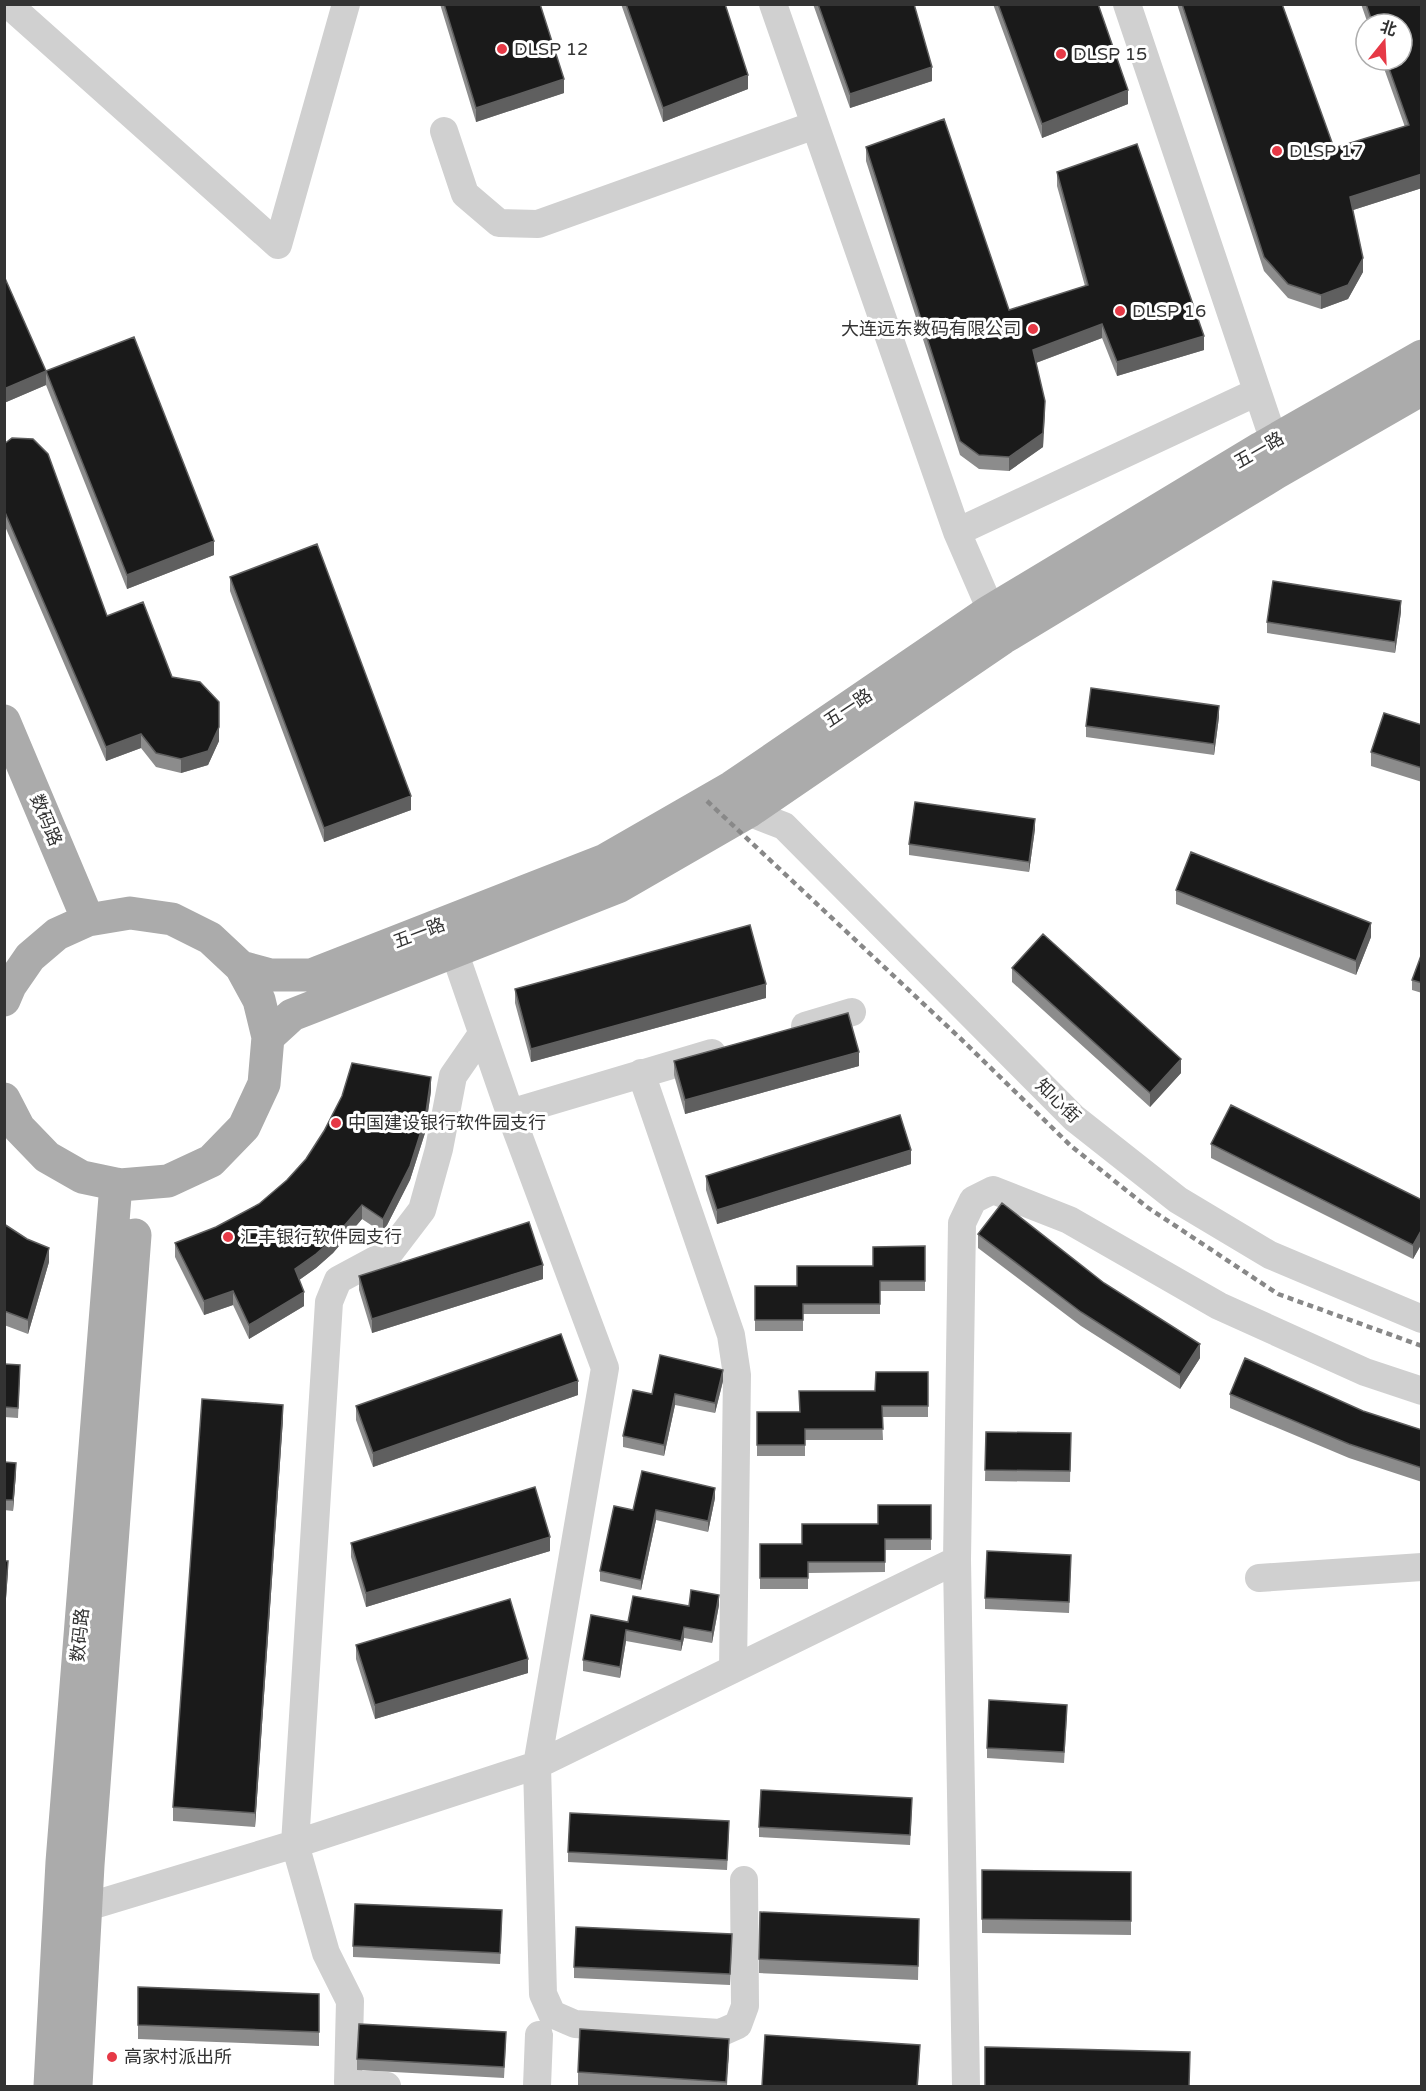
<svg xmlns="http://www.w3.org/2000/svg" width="1426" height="2091" font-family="'Varela Round','Noto Sans SC',sans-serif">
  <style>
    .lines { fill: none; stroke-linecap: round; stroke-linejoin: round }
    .minor { stroke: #d0d0d0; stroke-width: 28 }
    .major { stroke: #ababab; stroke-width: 33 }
    .rail { stroke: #888; stroke-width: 4.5; stroke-dasharray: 6 4.5; stroke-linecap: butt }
    .wall { fill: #8c8c8c }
    .shaded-wall { fill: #5f5f5f }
    .building { fill: #1a1a1a; stroke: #5f5f5f; stroke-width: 1.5 }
    .poi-dot { fill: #e63946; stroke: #fff; stroke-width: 2 }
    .labels { text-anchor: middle; stroke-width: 6; stroke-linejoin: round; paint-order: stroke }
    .poi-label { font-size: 18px; fill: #333; stroke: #fff; text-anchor: start }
    .street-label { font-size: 18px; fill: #333; stroke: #fff }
  </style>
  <rect width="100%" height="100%" fill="#fff"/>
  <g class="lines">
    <path class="minor" d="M 8,4 L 278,245 L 346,4
      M 773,4 L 957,532 L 1000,631
      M 1127,4 L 1274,441 L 1275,461
      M 444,131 L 465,194 L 499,223 L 538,224 L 815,125
      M 957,532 L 1257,392
      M 748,812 L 784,826 L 1074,1118 L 1178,1200 L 1270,1255 L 1422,1319
      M 454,951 L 510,1113 L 605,1368 L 537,1765 L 543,1994 L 552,2014 L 575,2024 L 720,2033 L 738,2025 L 745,2006 L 744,1880
      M 805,1026 L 852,1012
      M 641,1073 L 731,1335 L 737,1375 L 733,1669
      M 510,1113 L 712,1053
      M 1259,1578 L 1422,1567
      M 67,1913 L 295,1844 L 537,1765 L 957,1560
      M 387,2086 L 348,2083 L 350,2001 L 326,1953 L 295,1844 L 329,1302 L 338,1280 L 390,1252 L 422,1210 L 439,1149 L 453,1076 L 482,1034
      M 537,2086 L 539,2035
      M 966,2086 L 957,1560 L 962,1223 L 973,1200 L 993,1190 L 1069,1220 L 1219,1306 L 1365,1372 L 1422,1391"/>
    <path class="major" d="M 4,721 L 88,920
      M 241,967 L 270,975 L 311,975 L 605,860 L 732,787 L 987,613 L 1261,448 L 1422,356
      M 4,1000 L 10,986 L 30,957 L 57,934 L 88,920 L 130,913 L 172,919 L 210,938 L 241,967 L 259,1000 L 268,1037 L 264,1084 L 244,1127 L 211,1161 L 168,1181 L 120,1185 L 82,1177 L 47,1157 L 19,1128 L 4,1099
      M 268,1037 L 292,1015 L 618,887 L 748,812 L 1003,638 L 1276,473 L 1422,389
      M 50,2086 L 62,1862 L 116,1184
      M 76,2086 L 88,1865 L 135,1235"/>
    <path class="rail" d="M 707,801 L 961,1039 L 1071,1146 L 1147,1207 L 1278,1294 L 1422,1346"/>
  </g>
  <path class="wall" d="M 440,4 L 540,4 L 564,93 L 476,122 Z
    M 621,4 L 725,4 L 748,89 L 663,122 Z
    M 813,4 L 914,4 L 932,81 L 850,108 Z
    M 993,4 L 1098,4 L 1128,104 L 1042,138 Z
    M 1177,4 L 1282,4 L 1334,148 L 1405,127 L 1381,60 L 1402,60 L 1402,24 L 1368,24 L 1361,4 L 1422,4 L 1422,188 L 1353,210 L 1363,272 L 1348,299 L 1321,309 L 1288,298 L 1264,271 Z
    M 866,147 L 1009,310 L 1085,286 L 1057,186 L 1057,172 L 1204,350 L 1117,376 L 1102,338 L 1036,363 L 1045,415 L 1043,447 L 1009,471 L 979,469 L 960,455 L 866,161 Z
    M 46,371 L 214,555 L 127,589 L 46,385 L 4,403 Z
    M 4,444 L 107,616 L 172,677 L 219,741 L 208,765 L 181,773 L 156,767 L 141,748 L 106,761 L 4,524 Z
    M 230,577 L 411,810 L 324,842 L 230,591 Z
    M 1401,612 L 1395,653 L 1267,633 L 1267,622 Z
    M 1219,717 L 1214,755 L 1086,737 L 1086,726 Z
    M 1422,725 L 1422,782 L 1371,766 L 1371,752 Z
    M 1035,829 L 1029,872 L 909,855 L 909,844 Z
    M 1176,890 L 1371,937 L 1356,975 L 1176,904 Z
    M 1422,953 L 1422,993 L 1412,990 L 1412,980 Z
    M 1012,968 L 1181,1073 L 1150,1107 L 1012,982 Z
    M 515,989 L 766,998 L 531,1062 L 515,1003 Z
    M 674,1061 L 859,1066 L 685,1114 L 674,1075 Z
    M 431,1091 L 425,1133 L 410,1180 L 383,1233 L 362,1219 L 333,1253 L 316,1268 L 299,1280 L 304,1306 L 249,1339 L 233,1305 L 204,1315 L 175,1257 L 175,1243 L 216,1227 L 259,1204 Z
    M 1211,1144 L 1422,1200 L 1422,1243 L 1413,1259 L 1211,1158 Z
    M 911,1164 L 717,1224 L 706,1190 L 706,1176 Z
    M 4,1224 L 49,1262 L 28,1334 L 4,1325 Z
    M 978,1234 L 1200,1358 L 1180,1389 L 1081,1326 L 978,1248 Z
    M 925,1246 L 925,1291 L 880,1291 L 880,1314 L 803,1314 L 803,1331 L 755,1331 L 755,1286 L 797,1286 L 873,1266 Z
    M 359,1276 L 543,1279 L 372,1333 L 359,1290 Z
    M 4,1364 L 20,1375 L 18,1418 L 4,1417 Z
    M 928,1372 L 928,1417 L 882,1417 L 883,1440 L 805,1440 L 805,1456 L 757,1456 L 757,1412 L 799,1412 L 875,1391 Z
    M 723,1381 L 715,1413 L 675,1405 L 664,1456 L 623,1447 L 623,1436 L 652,1394 Z
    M 1230,1394 L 1363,1411 L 1422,1430 L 1422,1482 L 1349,1458 L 1230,1408 Z
    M 578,1395 L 373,1467 L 356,1420 L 356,1406 Z
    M 283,1419 L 255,1827 L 173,1821 L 173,1807 Z
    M 986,1432 L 1071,1433 L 1070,1482 L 985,1481 Z
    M 4,1462 L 16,1473 L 13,1511 L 4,1510 Z
    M 715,1498 L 708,1532 L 656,1520 L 641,1590 L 600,1581 L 600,1571 L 633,1510 Z
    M 931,1505 L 931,1550 L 885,1550 L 885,1572 L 808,1573 L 808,1589 L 760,1589 L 760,1544 L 802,1544 L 878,1524 Z
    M 351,1543 L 550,1551 L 366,1607 L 351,1557 Z
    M 1071,1566 L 1069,1613 L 985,1609 L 985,1598 Z
    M 719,1605 L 712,1643 L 684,1638 L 681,1651 L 626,1641 L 620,1678 L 583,1671 L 583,1660 L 628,1622 L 689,1606 Z
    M 356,1645 L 528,1673 L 375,1719 L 356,1659 Z
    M 1067,1716 L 1064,1763 L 987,1758 L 987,1748 Z
    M 912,1809 L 910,1845 L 759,1837 L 759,1827 Z
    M 729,1832 L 727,1870 L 568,1862 L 568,1852 Z
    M 1131,1872 L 1131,1935 L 982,1933 L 982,1919 Z
    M 502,1921 L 500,1964 L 353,1957 L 353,1946 Z
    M 919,1933 L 918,1980 L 759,1973 L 759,1959 Z
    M 732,1945 L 730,1985 L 574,1978 L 574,1967 Z
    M 138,1987 L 319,1994 L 319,2046 L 138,2039 Z
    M 506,2042 L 504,2078 L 357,2070 L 357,2059 Z
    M 729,2053 L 727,2086 L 578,2086 L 578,2072 Z"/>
  <path class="shaded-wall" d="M 932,67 L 932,81 L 850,108 L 850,94 Z
    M 748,75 L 748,89 L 663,122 L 663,108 Z
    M 564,79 L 564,93 L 476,122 L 476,108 Z
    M 1128,90 L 1128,104 L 1042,138 L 1042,124 Z
    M 1422,174 L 1422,188 L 1350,211 L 1350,197 Z
    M 1363,258 L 1363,272 L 1348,299 L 1321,309 L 1321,295 Z
    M 1102,324 L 1102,338 L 1033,364 L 1033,350 Z
    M 1204,336 L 1204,350 L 1117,376 L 1117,362 Z
    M 46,371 L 46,385 L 4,403 L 4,389 Z
    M 1045,401 L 1043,447 L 1009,471 L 1009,457 Z
    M 214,541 L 214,555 L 127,589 L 127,575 Z
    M 1401,601 L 1401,612 L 1395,653 L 1395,642 Z
    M 1219,706 L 1219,717 L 1214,755 L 1214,744 Z
    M 219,727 L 219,741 L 208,765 L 181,773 L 181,759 Z
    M 141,734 L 141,748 L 106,761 L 106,747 Z
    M 411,796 L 411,810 L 324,842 L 324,828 Z
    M 1035,819 L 1035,829 L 1029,872 L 1029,862 Z
    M 1371,923 L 1371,937 L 1356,975 L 1356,961 Z
    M 766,984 L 766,998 L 531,1062 L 531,1049 Z
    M 859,1052 L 859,1066 L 685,1114 L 685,1100 Z
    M 1181,1059 L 1181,1073 L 1150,1107 L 1150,1093 Z
    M 431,1077 L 431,1091 L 425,1133 L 410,1180 L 383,1233 L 383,1219 Z
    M 911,1150 L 911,1164 L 717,1224 L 717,1210 Z
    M 362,1205 L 362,1219 L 333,1253 L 316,1268 L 295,1283 L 295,1269 Z
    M 1422,1229 L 1422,1243 L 1413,1259 L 1413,1245 Z
    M 49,1248 L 49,1262 L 28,1334 L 28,1320 Z
    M 543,1265 L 543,1279 L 372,1333 L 372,1319 Z
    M 233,1291 L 233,1305 L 204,1315 L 204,1301 Z
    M 304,1292 L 304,1306 L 249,1339 L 249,1325 Z
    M 1200,1344 L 1200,1358 L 1180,1389 L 1180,1375 Z
    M 723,1370 L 723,1381 L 715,1413 L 715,1403 Z
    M 578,1381 L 578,1395 L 373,1467 L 373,1453 Z
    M 675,1394 L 675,1405 L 664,1456 L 664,1445 Z
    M 283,1405 L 283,1419 L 255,1827 L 255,1813 Z
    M 16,1463 L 16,1473 L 13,1511 L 13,1500 Z
    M 715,1488 L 715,1498 L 708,1532 L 708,1521 Z
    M 656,1510 L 656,1520 L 641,1590 L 641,1580 Z
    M 550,1537 L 550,1551 L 366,1607 L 366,1593 Z
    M 8,1561 L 8,1572 L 5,1612 L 5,1601 Z
    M 719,1595 L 719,1605 L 712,1643 L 712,1632 Z
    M 684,1627 L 684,1638 L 681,1651 L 681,1641 Z
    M 626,1630 L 626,1641 L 620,1678 L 620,1667 Z
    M 528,1659 L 528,1673 L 375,1719 L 375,1705 Z
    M 729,2039 L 729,2053 L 726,2086 L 726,2082 Z
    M 920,2045 L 918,2086 L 917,2086 Z"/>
  <path class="building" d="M 444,4 L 540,4 L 564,79 L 476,108 Z
    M 626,4 L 725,4 L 748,75 L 663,108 Z
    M 818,4 L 914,4 L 932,67 L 850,94 Z
    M 998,4 L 1098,4 L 1128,90 L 1042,124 Z
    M 1182,4 L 1282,4 L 1334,148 L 1409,125 L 1386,60 L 1402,60 L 1402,24 L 1373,24 L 1366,4 L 1422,4 L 1422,174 L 1350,197 L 1363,258 L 1348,285 L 1321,295 L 1288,284 L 1264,257 Z
    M 944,119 L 1009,310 L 1088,285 L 1057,172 L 1137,144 L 1204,336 L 1117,362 L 1102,324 L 1033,350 L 1045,401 L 1043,433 L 1009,457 L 979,455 L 960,441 L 866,147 Z
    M 4,276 L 46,371 L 134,337 L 214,541 L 127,575 L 46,371 L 4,389 Z
    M 12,438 L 33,439 L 48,454 L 107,616 L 143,602 L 172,677 L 200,682 L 219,702 L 219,727 L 208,751 L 181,759 L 156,753 L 141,734 L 106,747 L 4,510 L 4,444 Z
    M 317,544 L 411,796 L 324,828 L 230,577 Z
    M 1273,581 L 1401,601 L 1395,642 L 1267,622 Z
    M 1091,688 L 1219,706 L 1214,744 L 1086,726 Z
    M 1384,713 L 1422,725 L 1422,768 L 1371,752 Z
    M 915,802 L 1035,819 L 1029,862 L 909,844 Z
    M 1191,852 L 1371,923 L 1356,961 L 1176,890 Z
    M 750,925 L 766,984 L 531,1049 L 515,989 Z
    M 1043,934 L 1181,1059 L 1150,1093 L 1012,968 Z
    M 1422,953 L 1422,983 L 1412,980 Z
    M 848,1013 L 859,1052 L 685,1100 L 674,1061 Z
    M 352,1063 L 431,1077 L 425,1119 L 410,1166 L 383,1219 L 362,1205 L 333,1239 L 316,1254 L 295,1269 L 304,1292 L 249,1325 L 233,1291 L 204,1301 L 175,1243 L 216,1227 L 259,1204 L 287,1180 L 306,1159 L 324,1131 L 342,1096 Z
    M 1231,1105 L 1422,1200 L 1422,1229 L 1413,1245 L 1211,1144 Z
    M 900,1115 L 911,1150 L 717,1210 L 706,1176 Z
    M 1002,1203 L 1104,1283 L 1200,1344 L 1180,1375 L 1081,1312 L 978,1234 Z
    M 529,1222 L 543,1265 L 372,1319 L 359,1276 Z
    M 4,1224 L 27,1239 L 49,1248 L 28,1320 L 4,1311 Z
    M 925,1246 L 925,1281 L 880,1281 L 880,1304 L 803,1304 L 803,1320 L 755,1320 L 755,1286 L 797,1286 L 797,1266 L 873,1266 L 873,1247 Z
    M 561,1334 L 578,1381 L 373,1453 L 356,1406 Z
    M 660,1355 L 723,1370 L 715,1403 L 675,1394 L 664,1445 L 623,1436 L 633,1390 L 652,1394 Z
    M 1245,1358 L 1363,1411 L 1422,1430 L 1422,1468 L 1349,1444 L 1230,1394 Z
    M 4,1364 L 20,1365 L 18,1408 L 4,1407 Z
    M 876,1372 L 928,1372 L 928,1406 L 882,1406 L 883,1429 L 805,1429 L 805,1445 L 757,1445 L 757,1412 L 800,1412 L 799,1391 L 875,1391 Z
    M 202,1399 L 283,1405 L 255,1813 L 173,1807 Z
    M 986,1432 L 1071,1433 L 1070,1471 L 985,1470 Z
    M 4,1462 L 16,1463 L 13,1500 L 4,1500 Z
    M 642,1471 L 715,1488 L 708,1521 L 656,1510 L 641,1580 L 600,1571 L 614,1506 L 633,1510 Z
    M 535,1487 L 550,1537 L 366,1593 L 351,1543 Z
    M 878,1505 L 931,1505 L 931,1539 L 885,1539 L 885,1562 L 808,1562 L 808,1578 L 760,1578 L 760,1544 L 802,1544 L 802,1524 L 878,1524 Z
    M 987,1551 L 1071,1555 L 1069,1602 L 985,1598 Z
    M 4,1561 L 8,1561 L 5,1601 L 4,1601 Z
    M 691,1590 L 719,1595 L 712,1632 L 684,1627 L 681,1641 L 626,1630 L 620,1667 L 583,1660 L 591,1615 L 628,1622 L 633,1596 L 689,1606 Z
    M 510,1599 L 528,1659 L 375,1705 L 356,1645 Z
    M 989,1700 L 1067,1705 L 1064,1752 L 987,1748 Z
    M 761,1790 L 912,1798 L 910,1835 L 759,1827 Z
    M 570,1813 L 729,1821 L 727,1860 L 568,1852 Z
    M 982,1870 L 1131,1872 L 1131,1921 L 982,1919 Z
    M 355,1904 L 502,1910 L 500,1953 L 353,1946 Z
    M 760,1912 L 919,1919 L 918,1966 L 759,1959 Z
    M 576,1927 L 732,1934 L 730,1974 L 574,1967 Z
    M 138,1987 L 319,1994 L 319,2032 L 138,2025 Z
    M 359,2024 L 506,2032 L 504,2067 L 357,2059 Z
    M 580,2029 L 729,2039 L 726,2082 L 578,2072 Z
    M 765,2035 L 920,2045 L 917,2086 L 762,2086 Z
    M 985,2047 L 1190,2052 L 1189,2086 L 985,2086 Z"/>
  <g class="poi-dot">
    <circle cx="502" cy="49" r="6"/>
    <circle cx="1061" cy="54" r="6"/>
    <circle cx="1277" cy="151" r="6"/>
    <circle cx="1120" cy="311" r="6"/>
    <circle cx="1033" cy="329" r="6"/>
    <circle cx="336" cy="1123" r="6"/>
    <circle cx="228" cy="1237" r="6"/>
    <circle cx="112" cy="2057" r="6"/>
  </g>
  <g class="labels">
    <g class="poi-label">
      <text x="514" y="55">DLSP 12</text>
      <text x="1073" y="60">DLSP 15</text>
      <text x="1289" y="157">DLSP 17</text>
      <text x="1132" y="317">DLSP 16</text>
      <text x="1021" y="335" text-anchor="end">大连远东数码有限公司</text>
      <text x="348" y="1129">中国建设银行软件园支行</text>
      <text x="240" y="1243">汇丰银行软件园支行</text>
      <text x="124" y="2063">高家村派出所</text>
    </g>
    <g class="street-label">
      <text transform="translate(1259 450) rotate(-30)" y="6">五一路</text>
      <text transform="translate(848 708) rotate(-34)" y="6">五一路</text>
      <text transform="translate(46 820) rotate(67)" y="6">数码路</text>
      <text transform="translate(419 933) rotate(-21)" y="6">五一路</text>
      <text transform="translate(1058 1101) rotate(44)" y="6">知心街</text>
      <text transform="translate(80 1635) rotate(-85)" y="6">数码路</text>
    </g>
  </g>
  <rect width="1426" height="2091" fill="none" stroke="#333333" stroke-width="12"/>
  <g transform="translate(1384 42) rotate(18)"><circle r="28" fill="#ffffff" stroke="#adadad" stroke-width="1.5"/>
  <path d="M0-4.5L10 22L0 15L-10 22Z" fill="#e63946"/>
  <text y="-9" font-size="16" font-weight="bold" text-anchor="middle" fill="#333333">北</text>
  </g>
</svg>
